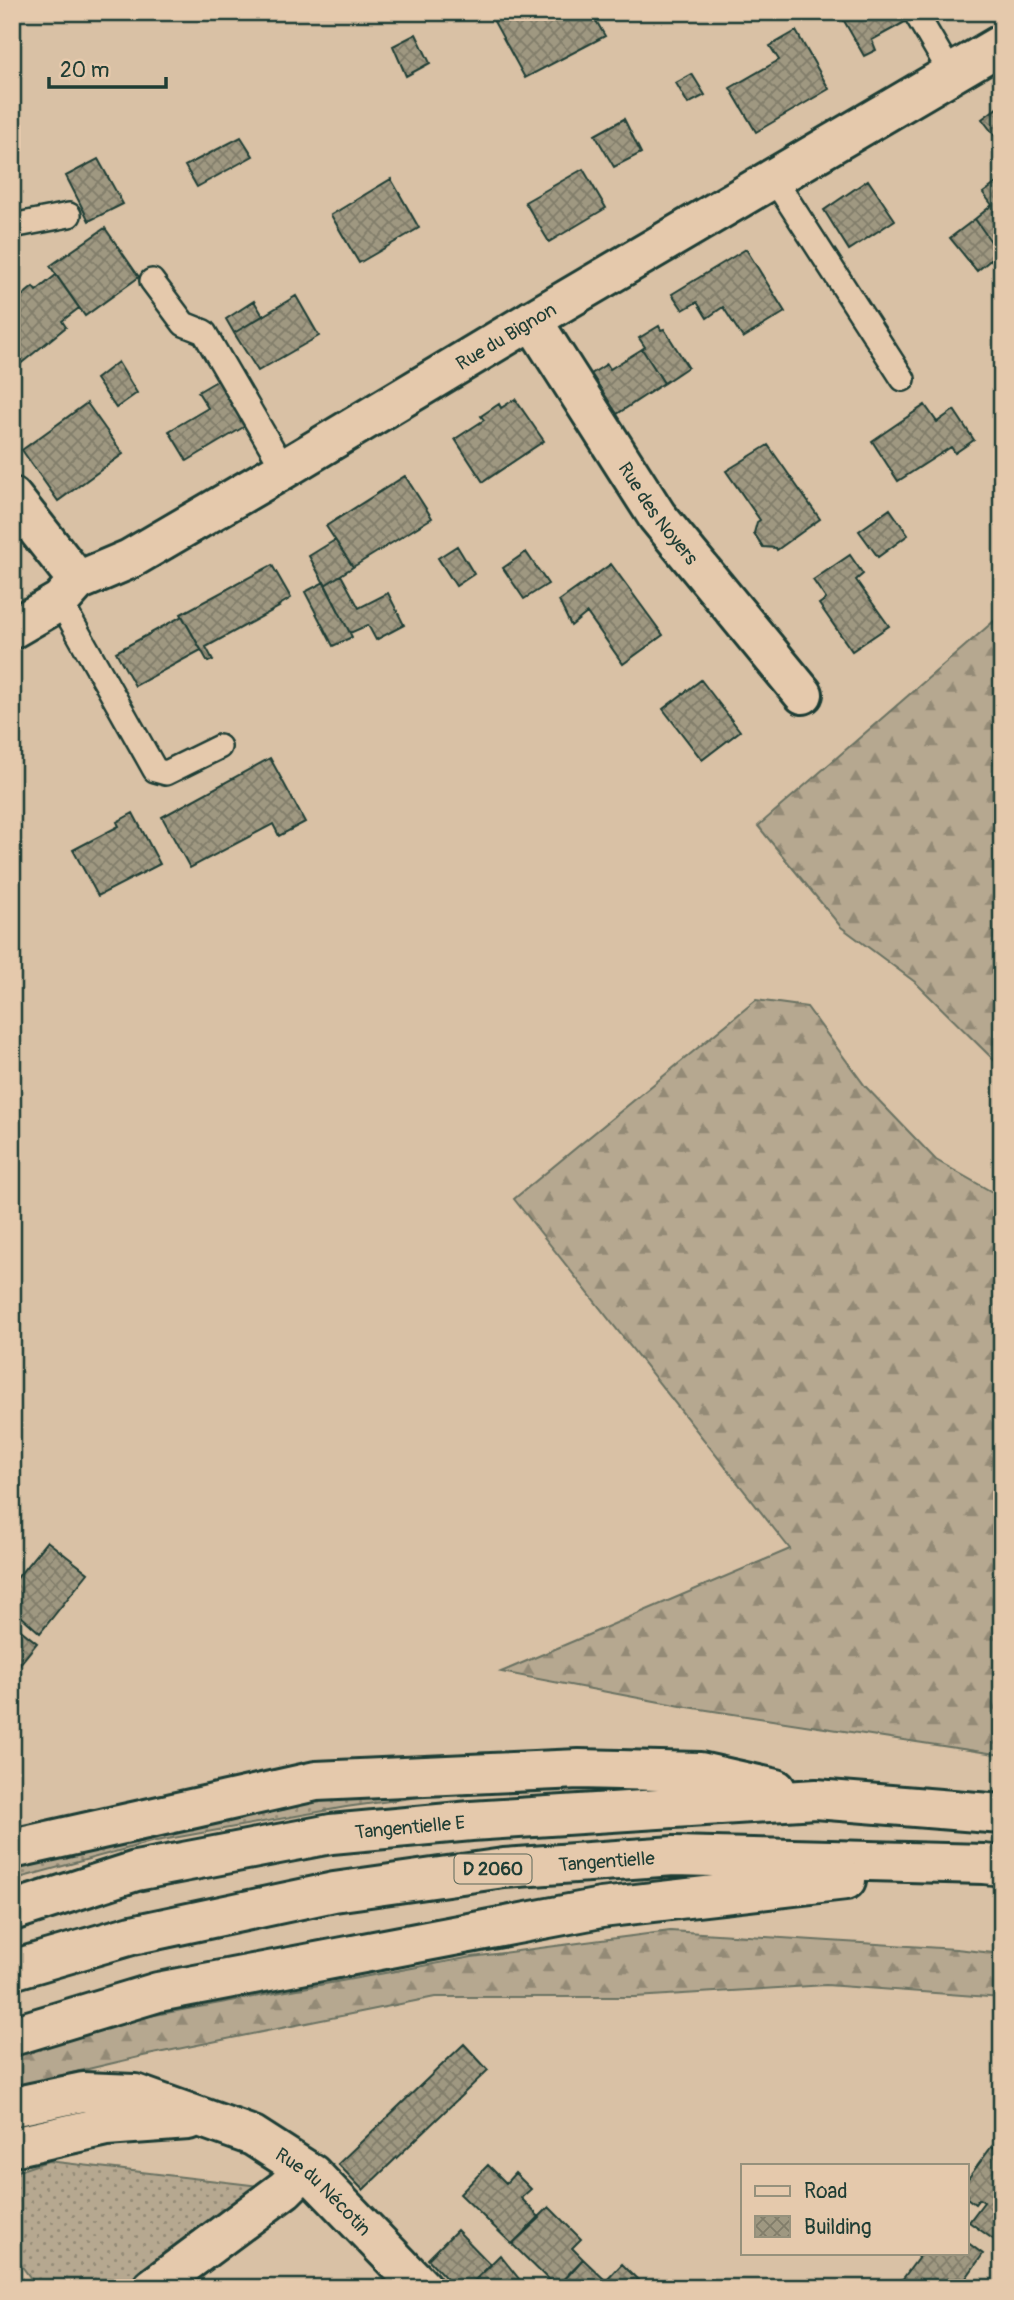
<svg xmlns="http://www.w3.org/2000/svg" width="1014" height="2300" font-family="Pangolin,sans-serif">
  <style>
    .grass { fill: url(#grass-dots); stroke: #6a7262; stroke-width: 2 }
    .forest { fill: url(#forest-firs); stroke: #6a7262; stroke-width: 2 }
    .building { fill: url(#building-cross-hatch); stroke: #1f3d34; stroke-width: 2 }
    .lines { fill: none; stroke-linecap: round; stroke-linejoin: round }
    .lane-casing { stroke: #1f3d34; stroke-width: 28 }
    .street-casing { stroke: #1f3d34; stroke-width: 44 }
    .secondary-casing { stroke: #1f3d34; stroke-width: 44 }
    .primary-casing { stroke: #1f3d34; stroke-width: 44 }
    .lane { stroke: #e5c9ac; stroke-width: 23 }
    .street { stroke: #e5c9ac; stroke-width: 38 }
    .secondary { stroke: #e5c9ac; stroke-width: 38 }
    .primary { stroke: #e5c9ac; stroke-width: 38 }
    .labels { text-anchor: middle; stroke-width: 5; stroke-linejoin: round; paint-order: stroke }
    .shield { fill: #e5c9ac; stroke: #5a6758; stroke-width: 2 }
    .shield-label { font-size: 18px; font-weight: bold; fill: #1f3d34 }
    .street-label { font-size: 19px; fill: #1f3d34; stroke: #e5c9ac }
  </style>
  <defs>
    <pattern id="grass-dots" width="8" height="8" patternUnits="userSpaceOnUse" patternTransform="scale(1.75)"><rect width="8" height="8" fill="#b6a890"/><path d="M2 2h.1M6 6h.1" fill="none" stroke="#938a76" stroke-width="1.8" stroke-linecap="round"/></pattern>
    <pattern id="forest-firs" width="22" height="20" patternUnits="userSpaceOnUse" patternTransform="scale(1.75)"><rect width="22" height="20" fill="#b6a890"/><path d="M5 1l3.5 6h-7zM16 11l3.5 6h-7z" fill="#938a76"/></pattern>
    <pattern id="building-cross-hatch" width="8" height="8" patternUnits="userSpaceOnUse" patternTransform="scale(1.75)"><rect width="8" height="8" fill="#9f9881"/><path d="M0 0l8 8M0 8l8-8" fill="none" stroke="#817d6a"/></pattern>
  </defs>
  <rect width="100%" height="100%" fill="#d9c1a5"/>
  <filter id="ink" filterUnits="userSpaceOnUse"><feTurbulence type="fractalNoise" baseFrequency=".0143" numOctaves="2"/><feDisplacementMap in="SourceGraphic" scale="14" xChannelSelector="R" yChannelSelector="G"/><feConvolveMatrix kernelMatrix="1 2 1 2 8 2 1 2 1" color-interpolation-filters="sRGB"/></filter>
  <g filter="url(#ink)">
    <path class="grass" d="M 476,1789 L 346,1807 L 151,1842 L 12,1880 L 12,1856 L 346,1795 Z
      M 48,2161 L 276,2188 L 142,2288 L 38,2288 L 12,2253 L 12,2173 Z"/>
    <path class="forest" d="M 1002,614 L 1002,1068 L 915,982 L 841,927 L 758,826 Z
      M 756,1000 L 807,1007 L 865,1086 L 936,1160 L 994,1193 L 1002,1192 L 1002,1755 L 681,1706 L 501,1672 L 790,1549 L 514,1199 Z
      M 670,1931 L 956,1949 L 1002,1954 L 1002,1998 L 826,1985 L 635,1997 L 435,1997 L 143,2056 L 12,2087 L 12,2056 L 106,2024 L 472,1957 Z"/>
    <path class="building" d="M 498,12 L 591,12 L 605,36 L 525,78 L 491,16 Z
      M 839,12 L 899,12 L 905,22 L 872,40 L 876,50 L 864,56 Z
      M 796,31 L 829,89 L 756,132 L 730,88 L 779,60 L 770,46 Z
      M 416,34 L 430,63 L 406,76 L 393,46 Z
      M 692,74 L 705,95 L 688,104 L 676,83 Z
      M 1002,104 L 1002,145 L 982,119 Z
      M 624,119 L 641,153 L 614,167 L 595,135 Z
      M 241,137 L 253,156 L 197,187 L 185,166 Z
      M 98,159 L 123,204 L 89,221 L 66,176 Z
      M 583,169 L 606,208 L 549,242 L 525,202 Z
      M 391,179 L 419,228 L 359,263 L 331,215 Z
      M 1002,179 L 1002,251 L 999,253 L 975,219 L 992,205 L 983,193 Z
      M 868,180 L 895,220 L 849,250 L 824,210 Z
      M 975,219 L 999,253 L 977,271 L 950,238 Z
      M 105,228 L 139,277 L 85,316 L 50,266 Z
      M 746,249 L 785,312 L 743,338 L 723,307 L 707,318 L 697,302 L 683,310 L 672,294 Z
      M 56,275 L 79,308 L 62,321 L 66,327 L 13,370 L 12,304 L 33,287 L 36,291 Z
      M 296,296 L 319,336 L 258,371 L 234,333 Z
      M 254,301 L 263,316 L 234,333 L 226,319 Z
      M 659,326 L 661,330 L 664,329 L 688,367 L 664,383 L 642,349 L 645,347 L 639,338 Z
      M 642,349 L 664,383 L 617,414 L 591,374 L 607,364 L 610,369 Z
      M 118,362 L 137,393 L 116,408 L 96,379 Z
      M 220,379 L 247,425 L 187,461 L 169,431 L 208,408 L 198,392 Z
      M 515,399 L 544,441 L 483,482 L 455,439 L 484,420 L 481,416 L 499,404 L 501,408 Z
      M 87,403 L 123,454 L 58,501 L 22,450 Z
      M 925,405 L 937,422 L 954,410 L 974,440 L 955,453 L 951,447 L 898,481 L 872,441 Z
      M 768,445 L 820,519 L 777,550 L 776,548 L 763,547 L 754,533 L 757,522 L 760,520 L 726,471 Z
      M 405,476 L 432,518 L 353,567 L 326,526 Z
      M 890,509 L 908,535 L 878,557 L 859,531 Z
      M 335,540 L 353,567 L 325,585 L 309,556 Z
      M 457,546 L 474,574 L 456,586 L 438,558 Z
      M 526,552 L 548,584 L 524,599 L 503,568 Z
      M 850,555 L 863,574 L 856,580 L 889,626 L 852,651 L 819,604 L 826,599 L 813,580 Z
      M 611,564 L 663,635 L 623,664 L 587,613 L 571,626 L 559,601 Z
      M 272,565 L 291,598 L 278,606 L 279,607 L 206,647 L 213,660 L 208,662 L 181,614 Z
      M 341,575 L 359,608 L 388,593 L 404,625 L 376,640 L 368,625 L 350,633 L 325,585 Z
      M 324,582 L 352,637 L 333,646 L 305,592 Z
      M 182,616 L 201,650 L 135,686 L 116,652 Z
      M 701,680 L 740,731 L 702,760 L 663,709 Z
      M 270,758 L 305,822 L 279,836 L 273,824 L 190,868 L 162,817 Z
      M 133,813 L 160,864 L 98,896 L 73,850 L 119,826 L 117,822 Z
      M 47,1541 L 88,1573 L 40,1633 L 12,1608 L 12,1584 Z
      M 12,1623 L 37,1643 L 12,1674 Z
      M 464,2044 L 488,2070 L 363,2190 L 338,2164 Z
      M 992,2146 L 1002,2154 L 1002,2236 L 997,2242 L 969,2222 L 984,2202 L 979,2199 L 975,2204 L 967,2198 L 967,2180 Z
      M 488,2165 L 506,2183 L 515,2173 L 531,2189 L 521,2198 L 540,2218 L 512,2244 L 460,2194 Z
      M 549,2207 L 581,2239 L 572,2248 L 583,2259 L 556,2287 L 512,2244 Z
      M 457,2230 L 491,2265 L 467,2288 L 455,2288 L 428,2259 Z
      M 967,2242 L 983,2254 L 959,2288 L 896,2288 L 922,2253 L 967,2253 Z
      M 500,2255 L 519,2279 L 509,2288 L 467,2288 Z
      M 583,2259 L 606,2281 L 622,2264 L 646,2288 L 557,2288 Z"/>
    <g class="lines">
      <defs>
        <path id="lane" d="M 915,12 L 952,75
          M 774,179 L 903,379
          M 12,226 L 69,215
          M 152,281 L 184,324 L 204,332 L 284,469
          M 60,601 L 155,770 L 166,773 L 219,747"/>
        <g id="street">
          <path id="s1" d="M 532,320 L 657,516 L 803,694"/>
          <path d="M 12,497 L 78,581"/>
          <path id="s2" d="M 12,629 L 60,601 L 78,581 L 130,559 L 284,469 L 532,320 L 1002,44"/>
          <path d="M 152,2288 L 285,2189 L 304,2170"/>
        </g>
        <g id="secondary">
          <path id="s3" d="M 12,2107 L 83,2092 L 135,2094 L 253,2136 L 312,2174 L 422,2288"/>
          <path d="M 12,2147 L 106,2126 L 188,2120"/>
        </g>
        <g id="primary">
          <path d="M 12,1849 L 316,1781 L 579,1769 L 700,1772 L 776,1789"/>
          <path id="s4" d="M 12,1911 L 136,1871 L 331,1834 L 471,1821 L 816,1799 L 1002,1814"/>
          <path id="s5" d="M 12,1970 L 132,1935 L 334,1892 L 504,1868 L 674,1856 L 984,1864 L 1002,1866"/>
          <path d="M 12,2036 L 158,1992 L 601,1908 L 846,1880"/>
        </g>
      </defs>
      <use href="#lane" class="lane-casing"/>
      <use href="#street" class="street-casing"/>
      <use href="#secondary" class="secondary-casing"/>
      <use href="#primary" class="primary-casing"/>
      <use href="#lane" class="lane"/>
      <use href="#street" class="street"/>
      <use href="#secondary" class="secondary"/>
      <use href="#primary" class="primary"/>
    </g>
  </g>
  <g class="labels">
    <rect class="shield" x="454.5" y="1854.5" width="77" height="29" rx="5"/>
    <g class="shield-label">
      <text x="493" y="1875">D 2060</text>
    </g>
    <g class="street-label">
      <text dy="7" stroke="none"><textPath href="#s2" startOffset="576">Rue du Bignon</textPath></text>
      <text dy="7" stroke="none"><textPath href="#s1" startOffset="231">Rue des Noyers</textPath></text>
      <text dy="7" stroke="none"><textPath href="#s4" startOffset="408">Tangentielle E</textPath></text>
      <text dy="7" stroke="none"><textPath href="#s5" startOffset="606">Tangentielle</textPath></text>
      <text dy="7" stroke="none"><textPath href="#s3" startOffset="340">Rue du Nécotin</textPath></text>
    </g>
  </g>
  <rect width="1014" height="2300" fill="none" stroke="#e5c9ac" stroke-width="42"/>
  <rect x="21" y="21" width="972" height="2258" fill="none" stroke="#1f3d34" stroke-width="2.5" filter="url(#ink)"/>
  <rect x="741" y="2164" width="228" height="91" fill="#e5c9ac" stroke="#96917c" stroke-width="2"/>
  <rect x="755" y="2186" width="35" height="10" fill="#e5c9ac" stroke="#96917c" stroke-width="2"/>
  <text x="804" y="2198" font-size="21" fill="#1f3d34">Road</text>
  <rect x="755" y="2216" width="35" height="21" fill="url(#building-cross-hatch)" stroke="#96917c" stroke-width="2"/>
  <text x="804" y="2234" font-size="21" fill="#1f3d34">Building</text>
  <path d="M49 77v10h117v-10" fill="none" stroke="#1f3d34" stroke-width="3.5"/>
  <text x="60" y="77" font-size="21" fill="#1f3d34" stroke="#e5c9ac" stroke-width="5" paint-order="stroke">20 m</text>
</svg>
